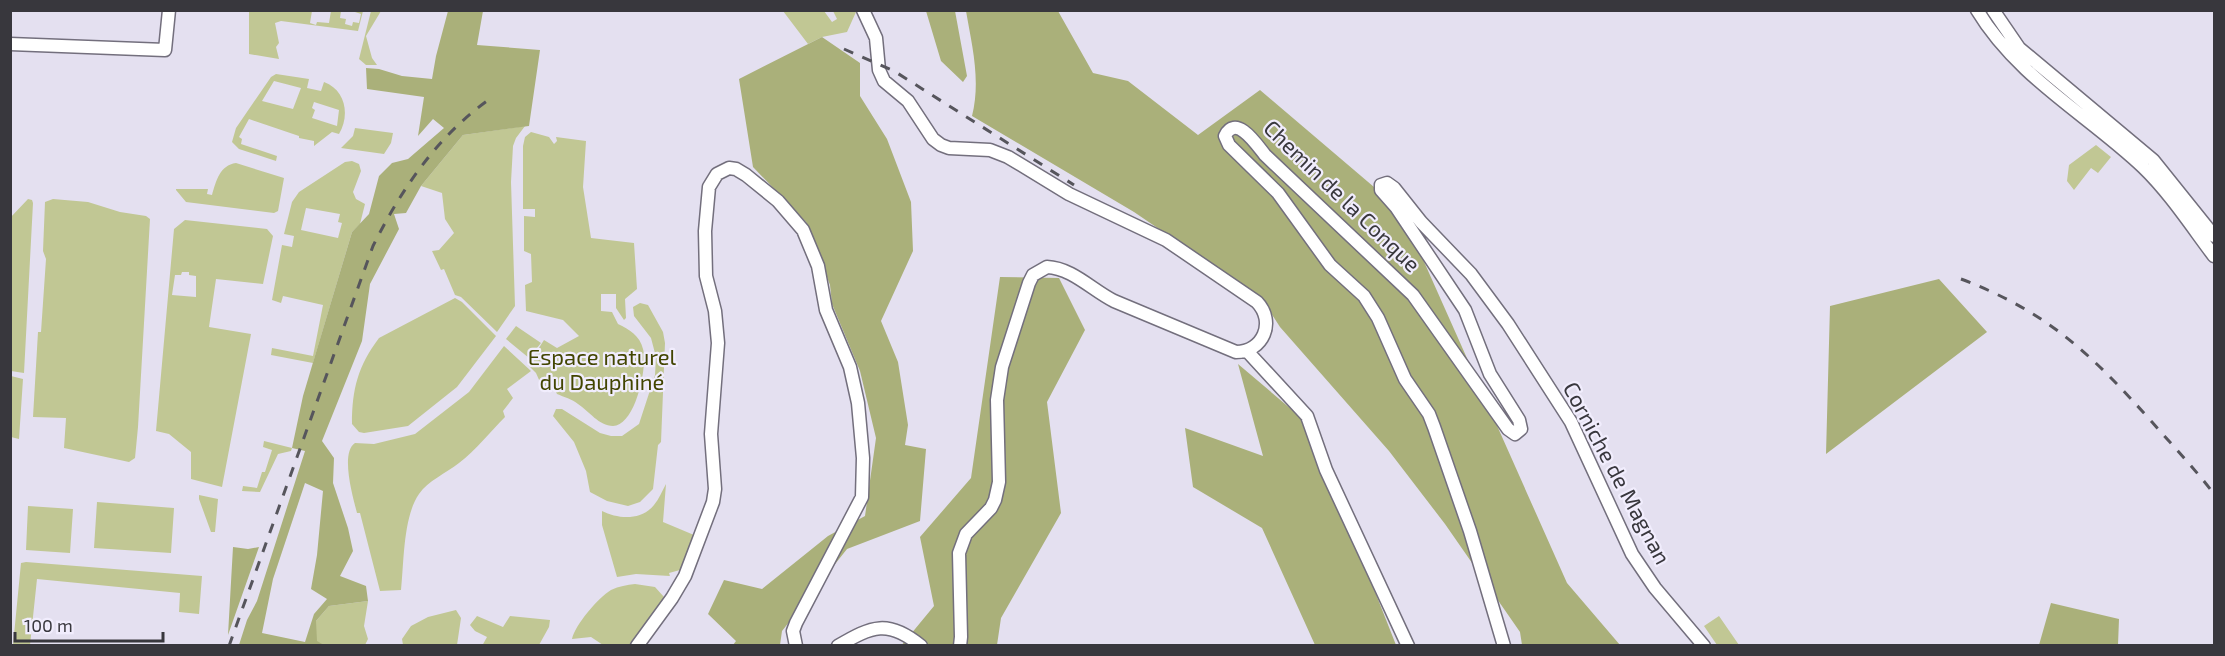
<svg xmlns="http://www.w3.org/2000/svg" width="2225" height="656" font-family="'Exo 2',sans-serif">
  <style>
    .green { fill: #c1c794; fill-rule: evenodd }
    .forest { fill: #aab07a; fill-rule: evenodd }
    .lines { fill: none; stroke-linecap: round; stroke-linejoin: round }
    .secondary-casing { stroke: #736f7d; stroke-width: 15 }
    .primary-casing { stroke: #736f7d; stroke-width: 15 }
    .secondary { stroke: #fff; stroke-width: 12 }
    .primary { stroke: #fff; stroke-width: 12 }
    .rail { stroke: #56555c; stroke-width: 3; stroke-dasharray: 10 10; stroke-linecap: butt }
    .labels { text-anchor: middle; stroke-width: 4.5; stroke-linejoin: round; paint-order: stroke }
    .street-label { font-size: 22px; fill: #38373d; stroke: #f1edfd }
    .park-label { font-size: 22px; fill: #424501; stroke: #f1edfd }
  </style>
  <rect width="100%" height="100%" fill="#e4e0f0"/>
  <path class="green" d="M 249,11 L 312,11 L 310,23 L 316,25 L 317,22 L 329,23 L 331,11 L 341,11 L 340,18 L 346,19 L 345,24 L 352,26 L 353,22 L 359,23 L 361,14 L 352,11 L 363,11 L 358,31 L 281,21 L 275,23 L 279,43 L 276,47 L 279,59 L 249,54 Z
    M 371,11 L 381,11 L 366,36 L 372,58 L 377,65 L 366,65 L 359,59 Z
    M 783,11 L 824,11 L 832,22 L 837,19 L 833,11 L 854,11 L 856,12 L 847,32 L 822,37 L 808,44 Z
    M 276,74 L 309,79 L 307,88 L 321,91 L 324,82 C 346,90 350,116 339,134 L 332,132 L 314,146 L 314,141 L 299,138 L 299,136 L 249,119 L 239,137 L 242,139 L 241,144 L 277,156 L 276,161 L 239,149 L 232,142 L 236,128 L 271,77 ZM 274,81 L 301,88 L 293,109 L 262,101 ZM 314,102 L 339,110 L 337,126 L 312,118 L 315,110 L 312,108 Z
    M 525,126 L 516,138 L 513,146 L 511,182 L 515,306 L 497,332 L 461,297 L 455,295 L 444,269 L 441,270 L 432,251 L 439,250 L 454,233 L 445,219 L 442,193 L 421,186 L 463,135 Z
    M 355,128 L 393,133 L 391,143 L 384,154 L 341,148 L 353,136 Z
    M 531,132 L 549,137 L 554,144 L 557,141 L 556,137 L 586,141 L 583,187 L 591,238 L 634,243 L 637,289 L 625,299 L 626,318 L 624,320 L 616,308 L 616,294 L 601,294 L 601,311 L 612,312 L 618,324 C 629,329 640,336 643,349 C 648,367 635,426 613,426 C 599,426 589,411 578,404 C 572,399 564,397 557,394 L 554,388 L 544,391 L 536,373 L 528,365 L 544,340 L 557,348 L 579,336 L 563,320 L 526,311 L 525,285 L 532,282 L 531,254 L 524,251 L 524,216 L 535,217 L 535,209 L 523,209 L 523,146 L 525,137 Z
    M 2096,145 L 2111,157 L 2098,173 L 2091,168 L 2074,190 L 2067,181 L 2069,165 Z
    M 352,161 L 359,164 L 361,171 L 353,192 L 356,199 L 365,204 L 360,224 L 352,232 L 313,363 L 271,355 L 272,348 L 313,356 L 323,305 L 283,296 L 281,303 L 272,300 L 282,245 L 292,247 L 294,236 L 284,234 L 292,202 L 299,192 L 345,162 ZM 306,208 L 340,214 L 338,222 L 342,223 L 338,238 L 301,230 Z
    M 236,163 L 284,178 L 278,211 L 274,213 L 186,202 L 176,190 L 176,189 L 208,189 L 207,194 L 212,195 C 216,181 220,165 236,163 Z
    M 28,199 L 32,200 L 33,203 L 24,373 L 11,371 L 10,218 Z
    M 53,199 L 88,202 L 120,212 L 146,216 L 150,219 L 138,427 L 135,458 L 129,462 L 64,448 L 66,418 L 33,417 L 38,332 L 41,332 L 46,259 L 43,251 L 45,202 Z
    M 185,220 L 267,229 L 273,236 L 263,284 L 216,279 L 209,327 L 251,334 L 222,487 L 191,479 L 191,452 L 169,434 L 156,431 L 174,229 ZM 182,272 L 189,272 L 189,275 L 196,276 L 196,297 L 172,295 L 175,275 L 181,275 Z
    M 455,298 L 462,302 L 496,336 L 457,387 L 408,426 L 364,433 L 359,432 L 352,424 C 352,389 358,366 379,338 Z
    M 640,303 L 648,305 L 663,332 L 665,343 L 661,442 L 658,445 L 653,489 L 640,502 L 628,506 L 607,501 L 590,492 L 586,471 L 574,442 L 553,416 L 556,409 L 562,409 L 600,433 L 611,436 L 622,436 L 639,424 L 655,375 L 656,357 L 651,338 L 634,316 L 633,307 Z
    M 516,326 L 541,343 L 529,358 L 506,339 Z
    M 504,346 L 531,371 L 507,389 L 513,398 L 503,411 L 505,417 C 490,432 476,450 459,463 C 446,473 428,481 419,494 C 403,517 404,563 401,590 L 380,591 L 360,513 L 357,513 C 353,497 340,453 355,443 L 374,444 L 415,434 L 469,392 Z
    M 11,376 L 23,379 L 19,439 L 11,437 Z
    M 264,441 L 292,448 L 291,451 L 278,454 L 260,492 L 242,491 L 243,486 L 257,488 L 262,472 L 265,472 L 272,450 L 263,447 Z
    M 666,484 L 663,522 L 694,535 L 680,570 L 669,573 L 670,576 L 636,574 L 617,577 L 602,525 L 602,511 C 618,519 641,521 654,505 C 659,499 662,491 666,484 Z
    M 199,495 L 218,499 L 215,532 L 211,532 L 199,499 Z
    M 97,502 L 174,508 L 171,553 L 94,548 Z
    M 28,506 L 73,509 L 70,553 L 26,550 Z
    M 26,562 L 202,576 L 199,614 L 179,612 L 180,593 L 37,579 L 30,645 L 13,645 L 21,563 Z
    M 635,584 L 655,587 L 664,597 L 660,606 L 629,645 L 603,645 L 591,637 L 572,639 C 575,625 598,598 611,590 C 619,586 627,585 635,584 Z
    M 368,601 L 364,626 L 368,639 L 365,645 L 324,645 L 316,642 L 316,621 L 329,606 Z
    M 456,610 L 461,618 L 457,645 L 403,645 L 402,639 L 411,626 L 428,617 Z
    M 477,616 L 503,627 L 510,616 L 550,620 L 549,627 L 539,645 L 482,646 L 487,637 L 475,631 L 470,625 Z
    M 1719,616 L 1739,645 L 1717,645 L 1704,626 Z"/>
  <path class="forest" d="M 448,11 L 483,11 L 477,45 L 540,50 L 529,126 L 463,135 L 421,186 L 406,213 L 394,214 L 399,229 L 370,284 L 362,341 L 322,441 L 334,458 L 333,483 L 348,528 L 353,551 L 340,576 L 366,586 L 368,601 L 329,606 L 316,621 L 317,641 L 324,645 L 239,645 L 247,620 L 257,601 L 305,451 L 292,448 L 303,396 L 352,232 L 369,214 L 379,176 L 392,163 L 408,159 L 444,128 L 433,119 L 418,136 L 424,97 L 367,89 L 366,68 L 379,69 L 402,76 L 432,79 L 436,56 ZM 305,483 L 323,491 L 317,555 L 311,589 L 327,599 L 314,614 L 305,642 L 262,633 L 273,579 Z
    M 926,11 L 955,11 L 967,76 L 963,82 L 941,61 Z
    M 966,11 L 1058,11 L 1093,73 L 1128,81 L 1198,135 L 1260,90 L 1401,210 L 1567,583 L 1620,645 L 1522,645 L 1520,632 L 1445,524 L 1389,451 L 1280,327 L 1262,299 L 1134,212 L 972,116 C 981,80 972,46 966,11 Z
    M 822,37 L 860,63 L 860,96 L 887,139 L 911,202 L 913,251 L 881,321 L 898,362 L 908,425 L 905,445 L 926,449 L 920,521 L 847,549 L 782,631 L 780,645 L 733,645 L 736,641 L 708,614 L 724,580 L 762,589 L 828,536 L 865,516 L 876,438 L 860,371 L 832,304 L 830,285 L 806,222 L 753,167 L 739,79 Z
    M 1000,277 L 1059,278 L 1085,330 L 1047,402 L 1061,513 L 1001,618 L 997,645 L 901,646 L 934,606 L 920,537 L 971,478 Z
    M 1939,279 L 1987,332 L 1826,454 L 1830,306 Z
    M 1238,364 L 1304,420 L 1344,513 L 1396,645 L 1315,645 L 1262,528 L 1193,487 L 1185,428 L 1263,456 Z
    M 233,547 L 248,549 L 259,547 L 228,635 Z
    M 2051,603 L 2119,619 L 2118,645 L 2039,645 Z"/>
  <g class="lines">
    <defs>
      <path id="secondary" d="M 863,10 L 876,38 L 879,70 L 884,81 L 908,101 L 933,139 L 941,145 L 949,148 L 990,150 L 1008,157 L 1069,194 L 1166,240 L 1257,302 C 1276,322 1263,352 1236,352 L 1114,301 C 1092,290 1072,268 1047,267 L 1033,275 L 1029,283 L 1002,367 L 997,400 L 999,482 L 995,500 L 991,508 L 966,534 L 959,553 L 961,637 L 960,646
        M 1977,10 C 2018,78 2087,114 2143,167 C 2170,193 2192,227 2214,256
        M 1993,10 L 2019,48 L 2153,160 L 2214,236
        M 1247,351 L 1307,416 L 1326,470 L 1408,646
        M 637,646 L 672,598 L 685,576 L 713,502 L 715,489 L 711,434 L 718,343 L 715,311 L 706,276 L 705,231 L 709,187 L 717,174 L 729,168 L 736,169 L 746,175 L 778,201 L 803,230 L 818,266 L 826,310 L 850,367 L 858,403 L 863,458 L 862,497 L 796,623 L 793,631 L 796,646
        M 838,646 C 872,626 888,619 921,646
        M 1504,646 L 1470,531 L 1434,427 L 1429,414 L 1405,379 L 1378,318 L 1364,296 L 1330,265 L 1278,193 L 1229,145 L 1225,136 C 1236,113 1257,145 1265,155 L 1413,295 L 1508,429 L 1515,434 L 1521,429 L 1519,420 L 1490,374 L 1465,310 L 1396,207 L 1381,190 L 1381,185 L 1387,183 L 1394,188 L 1421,222 L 1471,274 L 1508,324 L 1571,422 L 1632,554 L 1655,588 L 1704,646"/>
      <path id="primary" d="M 10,44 L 165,50 L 169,10"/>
    </defs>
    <use href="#secondary" class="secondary-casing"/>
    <use href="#primary" class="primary-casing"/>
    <use href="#secondary" class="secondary"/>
    <use href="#primary" class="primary"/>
    <path class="rail" d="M 844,49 L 894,71 L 1074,185
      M 1961,279 C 2048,312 2091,354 2152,422 C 2173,446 2195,469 2214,494
      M 229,646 L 373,246 C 401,190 436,138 487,101"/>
  </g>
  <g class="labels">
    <g class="street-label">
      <text transform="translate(1342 196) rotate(44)" y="8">Chemin de la Conque</text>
      <text transform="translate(1617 473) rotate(62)" y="8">Corniche de Magnan</text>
    </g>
    <g class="park-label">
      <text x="602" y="365">Espace naturel<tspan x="602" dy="25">du Dauphiné</tspan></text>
    </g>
  </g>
  <rect width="2225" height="656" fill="none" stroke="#38373d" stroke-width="24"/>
  <path d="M15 632v9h148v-9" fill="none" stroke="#38373d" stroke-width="3"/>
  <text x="24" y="632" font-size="18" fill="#38373d" stroke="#f1edfd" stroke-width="4.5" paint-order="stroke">100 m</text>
</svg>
